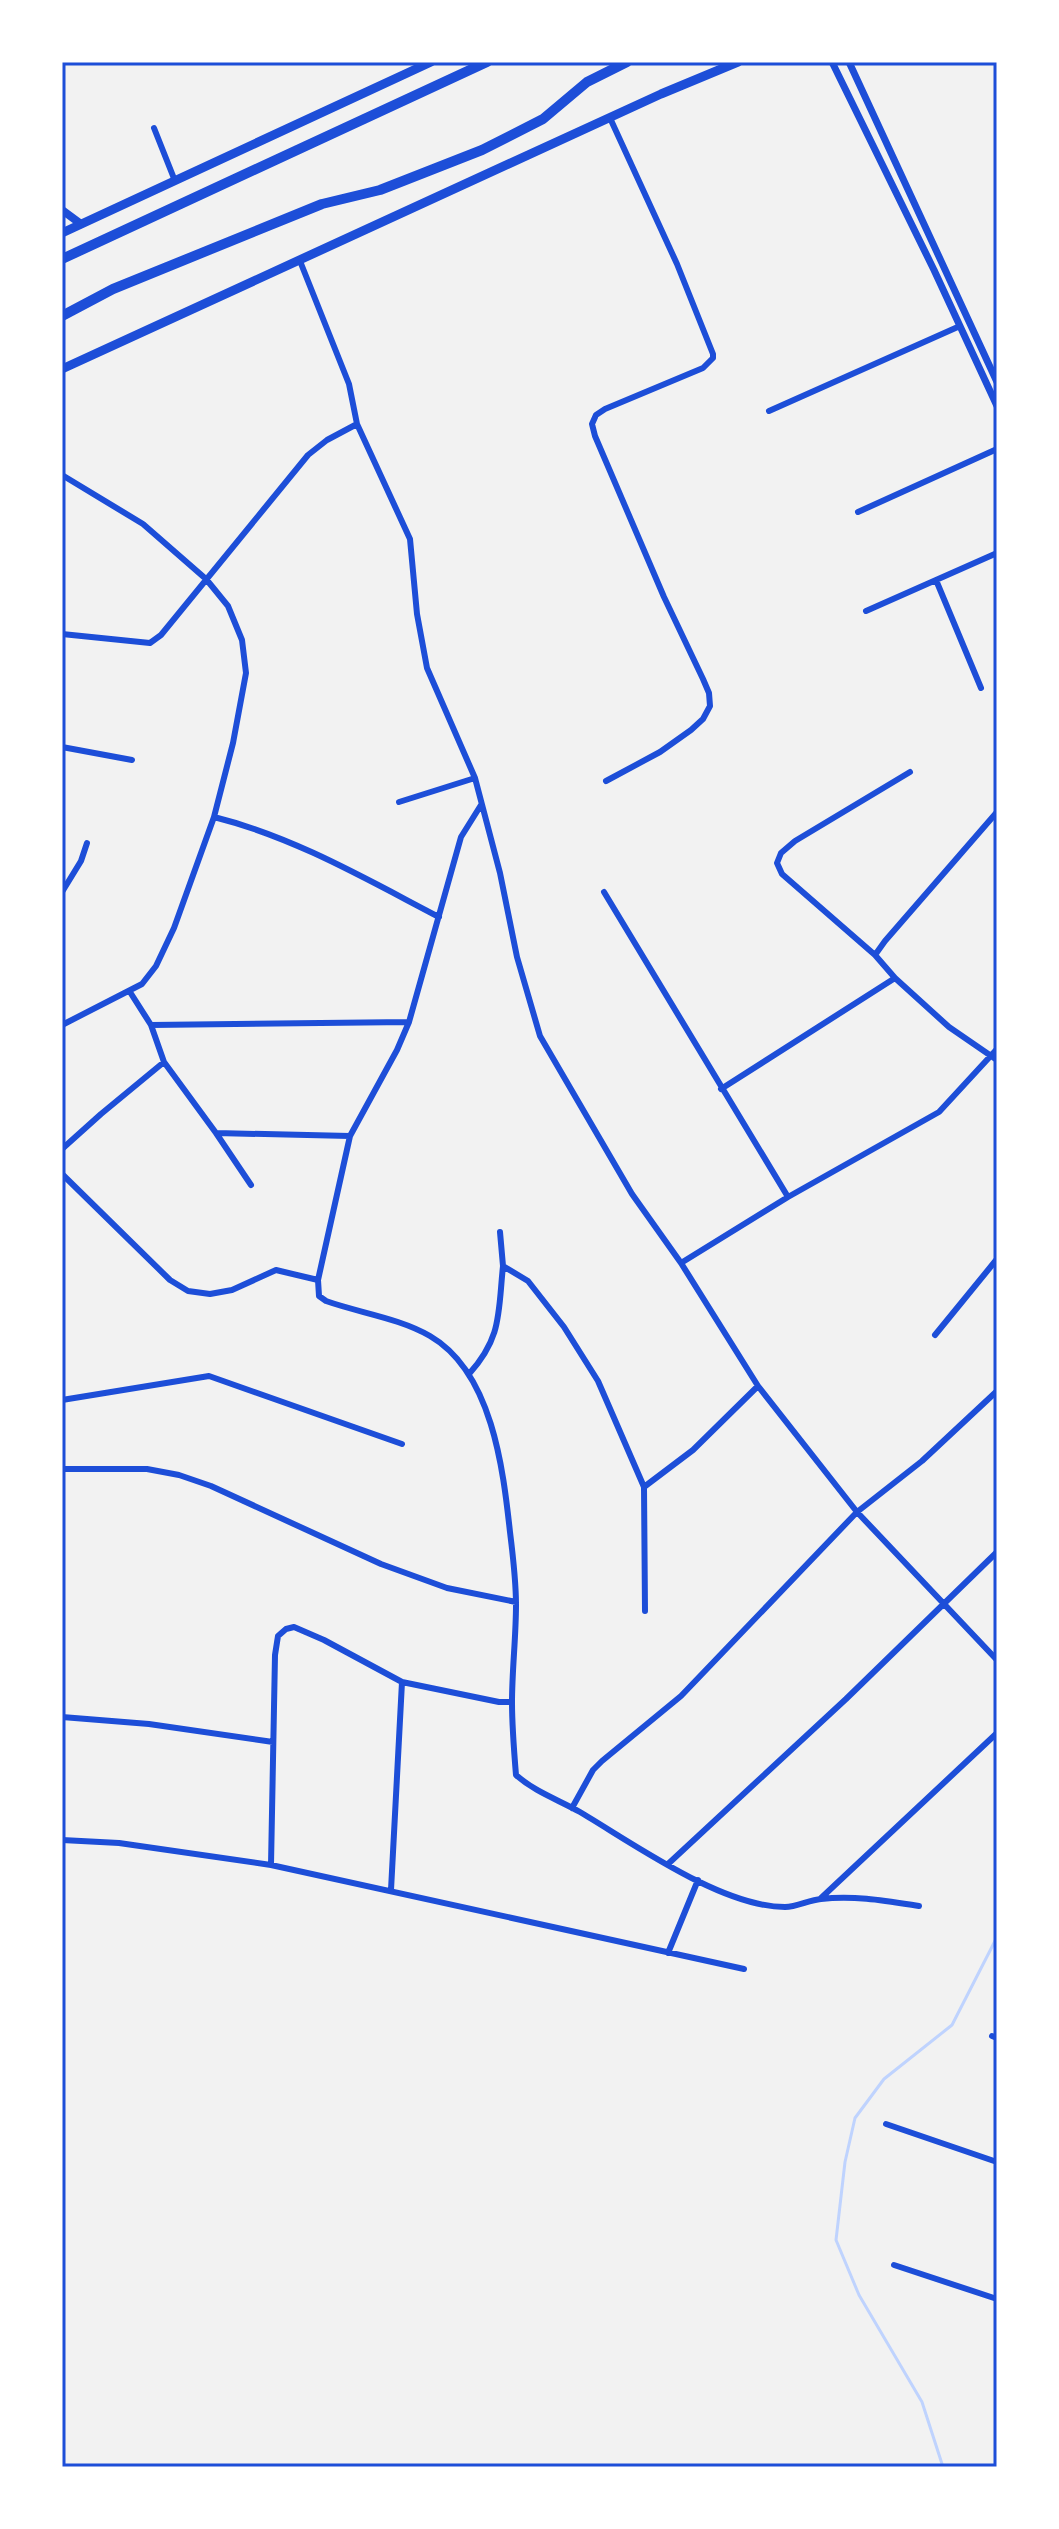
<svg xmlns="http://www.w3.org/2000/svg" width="1059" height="2529" font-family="'DejaVu Sans',sans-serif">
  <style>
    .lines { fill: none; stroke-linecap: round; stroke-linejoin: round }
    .stream { stroke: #bfd3fe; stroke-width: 3 }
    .minor { stroke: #1d4ed8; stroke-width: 6 }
    .tertiary { stroke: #1d4ed8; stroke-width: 7 }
    .secondary { stroke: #1d4ed8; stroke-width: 8 }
    .primary { stroke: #1d4ed8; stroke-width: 9 }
    .trunk { stroke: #1d4ed8; stroke-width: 10 }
    .neatline { fill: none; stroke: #1d4ed8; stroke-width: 3 }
  </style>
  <rect width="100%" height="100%" fill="#f2f2f2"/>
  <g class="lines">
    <path class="stream" d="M 943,2467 L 922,2402 L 859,2295 L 836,2240 L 845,2162 L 855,2118 L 884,2079 L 952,2025 L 997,1937"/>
    <path class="minor" d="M 154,128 L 175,181
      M 300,261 L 349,384 L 357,424 L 410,539 L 417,614 L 427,668 L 475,778 L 500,873 L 517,957 L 540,1036 L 632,1194 L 681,1263 L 758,1386 L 857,1512 L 997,1660
      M 769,411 L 960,326
      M 62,475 L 143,524 L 206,579 L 228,606 L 242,640 L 246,673 L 233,743 L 214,817 L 174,928 L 156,966 L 142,984 L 62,1025
      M 858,512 L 997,449
      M 936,580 L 981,688
      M 866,611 L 997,553
      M 62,634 L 150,643 L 161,635 L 308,455 L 327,440 L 357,424
      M 62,747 L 132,760
      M 910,772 L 795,841 L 781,853 L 777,863 L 782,874 L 875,955 L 895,978 L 949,1027 L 997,1060
      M 606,781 L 660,752 L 691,730 L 703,719 L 710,706 L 709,693 L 703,679 L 664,597 L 595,436 L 592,424 L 596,415 L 605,409 L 703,368 L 713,358 L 713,354 L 677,264 L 610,118
      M 399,802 L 475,778
      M 481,805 L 461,837 L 409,1022 L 397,1050 L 350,1136 L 318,1280 L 319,1296 L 326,1301 C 360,1313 399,1318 430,1336 C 492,1372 503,1468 510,1532 C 513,1556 516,1581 516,1605 C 516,1637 512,1670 512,1702 C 512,1726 514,1751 516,1775 C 535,1792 559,1800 580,1812 C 634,1844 722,1907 785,1907 C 797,1907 809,1900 821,1899 C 854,1895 887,1901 919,1906
      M 214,817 C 294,837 366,879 439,917
      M 62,892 L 81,861 L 87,843
      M 604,892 L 788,1197
      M 875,955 L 885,941 L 997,812
      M 130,992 L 151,1025 L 164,1062 L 216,1133 L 350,1136
      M 151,1025 L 409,1022
      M 721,1089 L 895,978
      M 216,1133 L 251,1185
      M 62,1149 L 101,1114 L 164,1062
      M 62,1174 L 170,1280 L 188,1291 L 210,1294 L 232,1290 L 276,1270 L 318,1280
      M 500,1232 L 503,1266 L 528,1281 L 564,1327 L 598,1381 L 644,1487 L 645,1611
      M 681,1263 L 788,1197 L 939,1112 L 997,1049
      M 935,1335 L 997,1259
      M 469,1374 C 502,1337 498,1314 503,1266
      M 62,1400 L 209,1376 L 402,1444
      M 62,1469 L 147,1469 L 179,1475 L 211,1486 L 381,1564 L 447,1588 L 516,1602
      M 644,1487 L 693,1450 L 758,1386
      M 62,1717 L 149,1724 L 273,1742
      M 572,1808 L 593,1770 L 602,1761 L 681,1696 L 857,1512 L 922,1461 L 997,1391
      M 62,1840 L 119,1843 L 271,1865 L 744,1969
      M 668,1864 L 846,1699 L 997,1552
      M 271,1865 L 275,1655 L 278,1636 L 286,1629 L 294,1627 L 324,1640 L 402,1682 L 499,1702 L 512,1702
      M 391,1890 L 402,1682
      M 820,1899 L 997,1733
      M 668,1953 L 698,1880
      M 992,2036 L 997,2038
      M 886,2124 L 997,2162
      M 894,2265 L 997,2299"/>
    <path class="tertiary" d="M 832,62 L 934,270 L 997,406
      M 849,62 L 997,382"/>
    <path class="secondary" d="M 62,210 L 81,224"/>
    <path class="primary" d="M 62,233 L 431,62
      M 62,369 L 661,94 L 738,62"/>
    <path class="trunk" d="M 62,259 L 487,62
      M 62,316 L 113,289 L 322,204 L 380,190 L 482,150 L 543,119 L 587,82 L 627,62"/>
  </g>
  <rect width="1059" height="2529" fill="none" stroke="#ffffff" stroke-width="128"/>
  <rect x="64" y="64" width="931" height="2401" class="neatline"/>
</svg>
